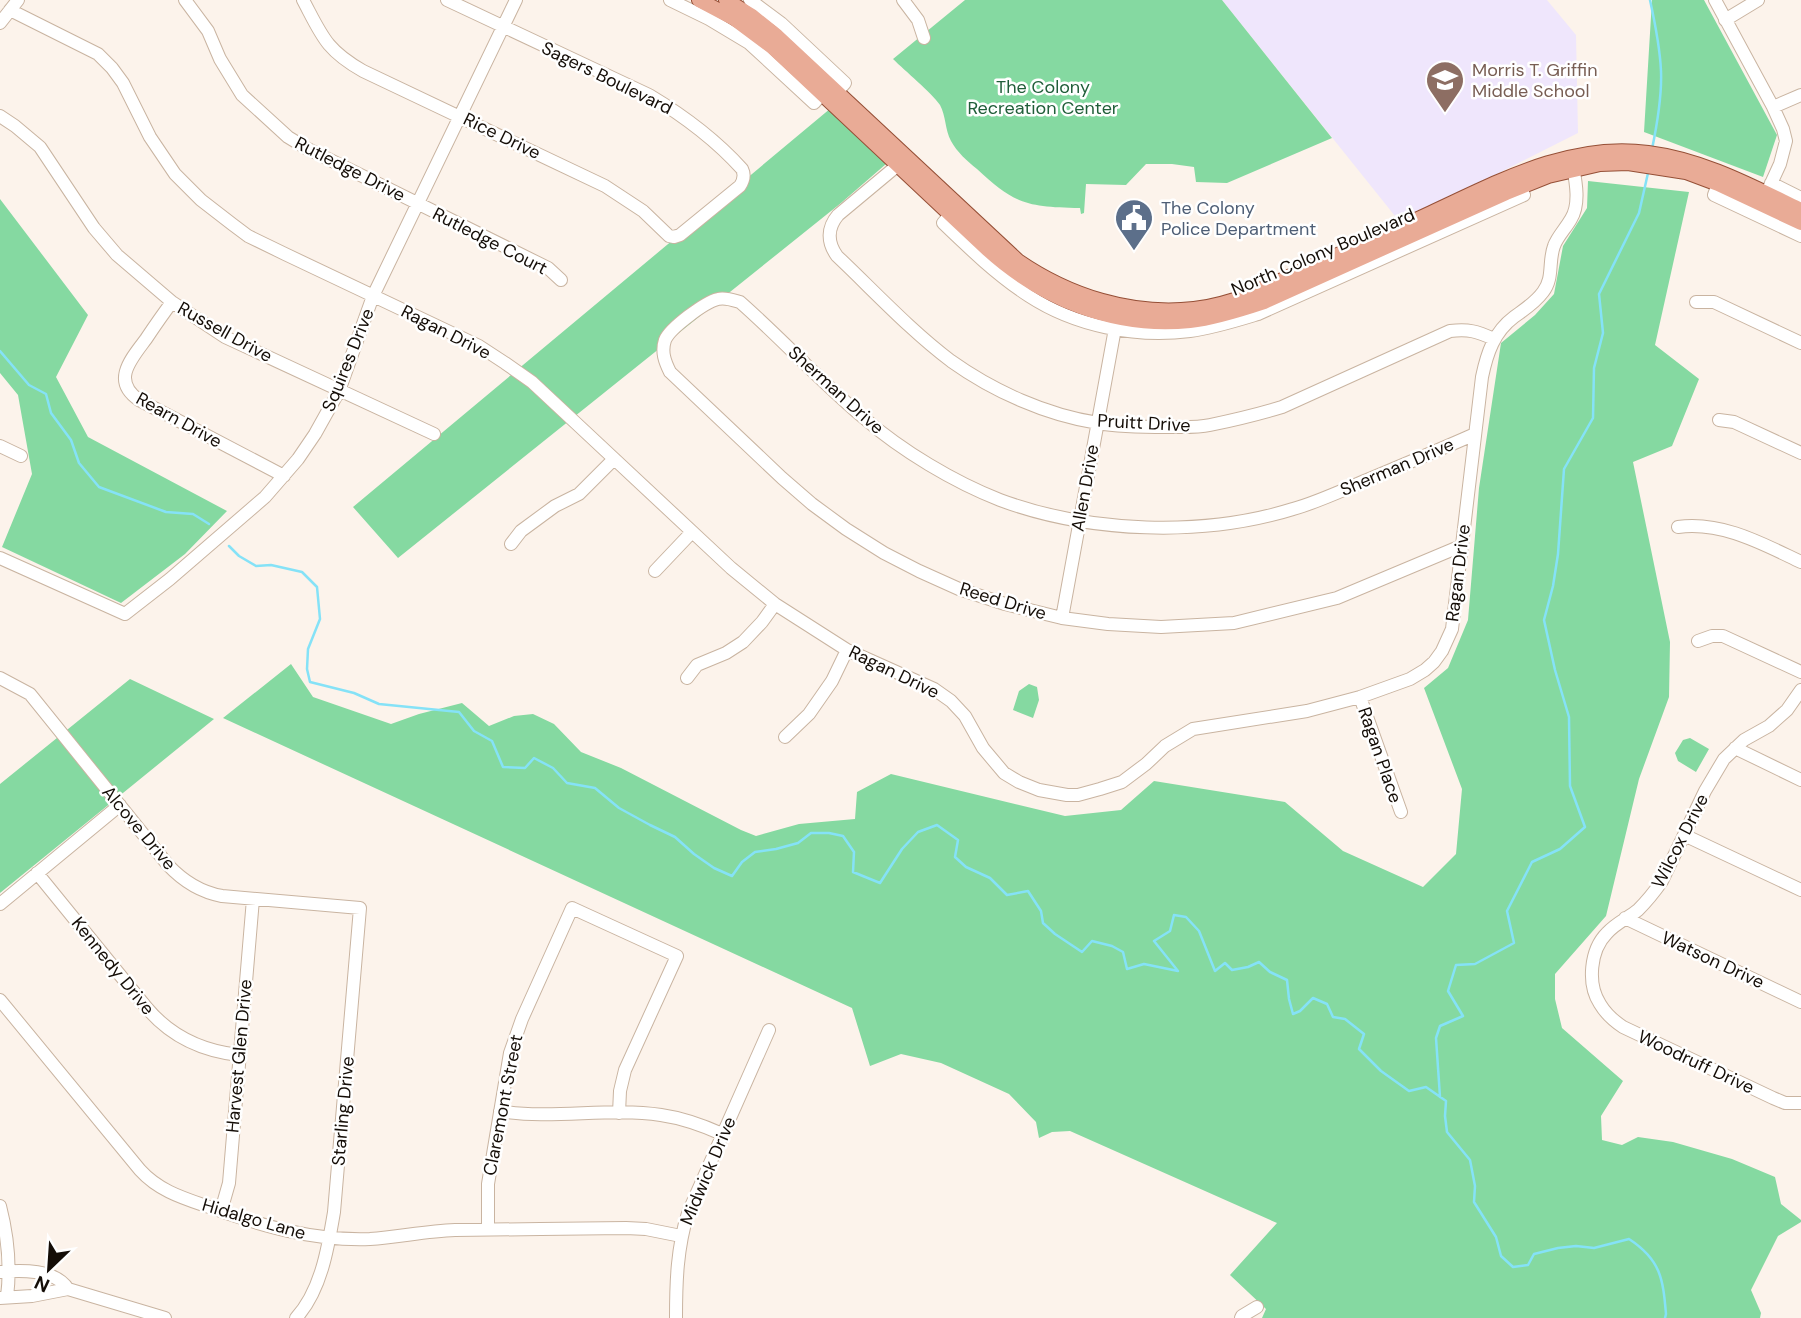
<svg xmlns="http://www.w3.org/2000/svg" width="1801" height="1318" font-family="'DM Sans',sans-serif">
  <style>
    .education { fill: #efe6fc }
    .green { fill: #85d9a1 }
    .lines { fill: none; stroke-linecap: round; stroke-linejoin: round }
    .stream { stroke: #85e2f7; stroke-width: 2.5 }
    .minor-casing { stroke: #c9b4a1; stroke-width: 14 }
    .major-casing { stroke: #954f36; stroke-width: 16 }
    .minor { stroke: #fff; stroke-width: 12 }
    .major { stroke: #e9ab96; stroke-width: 14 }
    .labels { text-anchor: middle; stroke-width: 5; stroke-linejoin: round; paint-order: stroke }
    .education-label { font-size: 18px; fill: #785e54; stroke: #fff; text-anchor: start }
    .street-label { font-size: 18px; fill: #140d07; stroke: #fff }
    .park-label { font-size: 18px; fill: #205e39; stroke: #fff }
    .service-label { font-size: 18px; fill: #4e5e75; stroke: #fff; text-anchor: start }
  </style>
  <rect width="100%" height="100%" fill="#fcf3eb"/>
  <path class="education" d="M 1222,0 L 1547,0 L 1576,35 L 1578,133 L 1471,187 L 1399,221 Z"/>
  <path class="green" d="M 965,0 L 1222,0 L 1332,138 L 1227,183 L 1196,182 L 1194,167 L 1172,164 L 1146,164 L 1126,185 L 1086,184 L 1084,213 L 1081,214 L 1080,208 C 1029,207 1015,205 977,169 C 967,161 957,152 951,141 C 945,130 946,116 940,105 C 931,92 905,71 893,59 Z
    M 1652,0 L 1704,0 L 1777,135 L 1763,177 L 1644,132 Z
    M 831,108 L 886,164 L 841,203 L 398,558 L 353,507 Z
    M 1588,181 L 1689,192 L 1655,345 L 1699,379 L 1672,446 L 1633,462 L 1670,642 L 1669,697 L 1639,779 L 1606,916 L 1555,974 L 1555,999 L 1562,1028 L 1623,1081 L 1601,1116 L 1602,1140 L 1622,1145 L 1638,1137 L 1673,1142 L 1732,1159 L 1775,1177 L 1781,1204 L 1801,1220 L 1801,1222 L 1778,1236 L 1751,1290 L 1761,1313 L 1760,1318 L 1262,1318 L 1266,1309 L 1230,1275 L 1277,1223 L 1070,1131 L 1052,1132 L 1039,1138 L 1036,1122 L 1009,1094 L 941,1063 L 901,1054 L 870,1066 L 852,1008 L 223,718 L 291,664 L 313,697 L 391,724 L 419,714 L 462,703 L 489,726 L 514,716 L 533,714 L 554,724 L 581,752 L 621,768 L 741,830 L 756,836 L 799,824 L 855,819 L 857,792 L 891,774 L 1065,816 L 1121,810 L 1154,781 L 1285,802 L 1343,851 L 1423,887 L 1456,854 L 1462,789 L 1424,688 L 1448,668 L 1468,620 L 1479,488 L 1501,343 L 1535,315 L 1554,294 L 1563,246 L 1587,208 Z
    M 0,199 L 88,315 L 56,377 L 88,437 L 227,511 L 185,554 L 121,603 L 2,547 L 32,474 L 18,395 L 0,373 Z
    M 130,679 L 214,719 L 0,893 L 0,784 Z
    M 1029,684 L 1037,687 L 1039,700 L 1033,718 L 1013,710 L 1019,691 Z
    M 1690,738 L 1709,749 L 1696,772 L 1678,761 L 1675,753 L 1683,740 Z"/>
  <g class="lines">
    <path class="stream" d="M 1650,0 C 1655,23 1660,47 1661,71 C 1662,96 1657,125 1652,149
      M 0,351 L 29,385 L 46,394 L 51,413 L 71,440 L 79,463 L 99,487 L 166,512 L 193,514 L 209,524
      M 229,546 L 239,556 L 256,566 L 271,565 L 302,572 L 317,587 L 320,619 L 308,649 L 307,669 L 310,682 L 354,693 L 379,704 L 459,712 L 474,731 L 492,741 L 503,767 L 525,768 L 534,758 L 553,768 L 567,783 L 595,788 L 619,808 L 650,825 L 675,837 L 694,854 L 714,868 L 732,876 L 742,862 L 755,852 L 776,849 L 798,843 L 811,833 L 829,833 L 843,836 L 854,852 L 853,872 L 880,883 L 902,849 L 918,832 L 937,825 L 958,840 L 955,857 L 966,867 L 990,878 L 1007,895 L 1028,891 L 1041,911 L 1043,923 L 1055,934 L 1082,952 L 1092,941 L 1112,946 L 1123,952 L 1127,969 L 1144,964 L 1178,971 L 1154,941 L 1170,931 L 1174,915 L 1186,917 L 1199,931 L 1215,971 L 1225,963 L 1232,970 L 1248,967 L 1259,962 L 1270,972 L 1287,980 L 1289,999 L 1293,1014 L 1300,1011 L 1313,998 L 1327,1004 L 1333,1017 L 1345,1019 L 1364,1034 L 1359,1049 L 1381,1071 L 1409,1091 L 1426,1087 L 1446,1101 L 1445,1116 L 1447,1132 L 1470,1160 L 1475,1186 L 1474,1202 L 1496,1237 L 1501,1256 L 1513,1267 L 1528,1265 L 1534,1254 L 1558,1248 L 1576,1246 L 1594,1248 L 1629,1239 C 1661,1260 1663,1279 1666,1314 L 1665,1318
      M 1440,1097 L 1436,1038 L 1440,1026 L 1463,1016 L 1448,991 L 1456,965 L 1475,964 L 1514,943 L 1507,911 L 1532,862 L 1560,849 L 1585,827 L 1570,786 L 1569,717 L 1555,670 L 1544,620 L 1553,586 L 1558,554 L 1564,469 L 1593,418 L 1594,368 L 1603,333 L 1599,294 L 1639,213 L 1648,173"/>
    <defs>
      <path id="minor" d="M 185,0 L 208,31 L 220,59 L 242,95 L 288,137 L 306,148 L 548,268 L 561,280
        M 303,0 C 322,36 326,50 363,71 L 605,186 L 643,211 L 669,236 L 674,237 L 680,235 L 740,186 C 744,180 745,175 742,169 C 715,139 684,116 649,95 L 447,0
        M 670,0 L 709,19 L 749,43 L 814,103 L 822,94
        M 750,0 L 781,23 L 845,83 L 837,92
        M 903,0 L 918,20 L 924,38
        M 1715,0 L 1773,107 L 1783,129 L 1786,141 L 1780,164 L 1763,201
        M 10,10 L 98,54 L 112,68 L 123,83 L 150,137 L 175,174 L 201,200 L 232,224 L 248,236 L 285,254 L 479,346 L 505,363 L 532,382 L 731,568 L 775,604 L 847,650 L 934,689 L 951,701 L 965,716 L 983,748 L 1004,773 L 1019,782 L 1039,790 L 1067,795 L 1078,795 L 1100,789 L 1122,782 L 1146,764 L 1165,746 L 1193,729 L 1307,711 L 1360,697 L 1410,679 L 1425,670 L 1434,662 L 1442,651 L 1452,629 L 1482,377 C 1487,353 1494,332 1514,317 C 1525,309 1535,303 1543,292 C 1554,278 1548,262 1554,246 C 1557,237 1566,228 1571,219 C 1581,203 1575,178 1572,161
        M 1725,20 L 1758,0
        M 0,23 L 18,0
        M 1773,107 L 1801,95
        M 0,116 L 15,126 L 40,147 L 94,228 L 117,255 L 172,302 L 225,337 L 434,434
        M 904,160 L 838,215 C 827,228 827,242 837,256 C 874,291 910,330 951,361 C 993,391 1046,415 1098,423 C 1120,427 1144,427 1167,427 C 1181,427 1196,428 1210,425 C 1234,420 1259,414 1282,407 L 1450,331 C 1469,329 1476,331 1494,339
        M 1771,183 L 1801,198
        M 1718,184 L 1714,195 L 1801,236
        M 950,215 L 943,223 C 970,249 997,275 1029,296 C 1075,326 1135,338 1190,331 C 1213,328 1235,321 1258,314 L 1524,195 L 1521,187
        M 172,302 C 163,314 154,327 146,339 C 131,359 111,381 139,400 L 284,476
        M 1696,302 L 1714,302 L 1801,343
        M 1719,420 L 1734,422 L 1801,453
        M 0,446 L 21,456
        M 1678,527 C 1722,521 1763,544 1801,562
        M 511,544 L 521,531 L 555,506 L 579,494 L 614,459
        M 1461,546 L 1337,598 L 1234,623 L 1161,627 L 1108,624 L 1062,618 L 1005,604 L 959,589 L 919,571 L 884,553 L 846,529 L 812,504 L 782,478 L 670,372 C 665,362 661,352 665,340 C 670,328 705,302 718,299 C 725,297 733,300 740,302 C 782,339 821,382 864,418 C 902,451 954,482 1000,500 C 1089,533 1203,537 1293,509 C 1318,502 1343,490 1367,480 C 1403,465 1439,450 1475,434
        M 0,558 L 125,614 L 170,579 L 265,497 L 298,459 L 315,434 L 339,391 L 373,296 L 516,0
        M 655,571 L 692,532
        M 1062,618 L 1116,323
        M 1698,641 L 1712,636 L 1723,636 L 1801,672
        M 0,678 L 30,694 L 168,865 C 183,881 200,892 222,896 L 360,908 L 334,1212 C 328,1248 321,1291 296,1318
        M 687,678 L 697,665 L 726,653 L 743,642 L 762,622 L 775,604
        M 1801,690 L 1787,710 L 1769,726 L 1744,740 L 1724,759 L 1705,791 L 1662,881 C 1655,891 1647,901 1638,910 C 1628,918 1616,923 1607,933 C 1590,950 1587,984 1600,1004 C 1606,1014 1614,1021 1623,1027 L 1773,1098 L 1785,1103 L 1801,1103
        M 1360,697 L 1401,812
        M 785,737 L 809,714 L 832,681 L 847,650
        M 1735,748 L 1801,780
        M 1684,835 L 1801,890
        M 37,873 L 146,1007 C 170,1036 202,1051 239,1055
        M 0,904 L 120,805
        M 1625,918 L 1801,1002
        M 0,1000 L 140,1170 C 159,1191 183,1198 209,1207 C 262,1226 313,1241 370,1239 C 399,1237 426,1231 455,1230 C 512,1229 569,1229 626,1228 L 646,1229 L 681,1236
        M 500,1111 C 553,1120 608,1107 661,1115 C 682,1118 702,1125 722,1134
        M 0,1206 C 8,1237 11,1265 7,1297
        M 221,1211 L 229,1183 L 253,899
        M 488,1230 L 488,1184 L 510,1053 L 522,1019 L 572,908 L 677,956 L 625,1070 L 620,1091 L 619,1113
        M 0,1272 C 22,1270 55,1269 68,1289 L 165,1318
        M 0,1298 L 32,1296 L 68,1289
        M 676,1318 C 676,1282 677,1248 688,1213 L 769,1030
        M 1241,1318 L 1242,1316 L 1257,1307"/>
      <path id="major" d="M 699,0 L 733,18 L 772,47 L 987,249 C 1042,299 1114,329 1190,321 C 1215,318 1240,310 1264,302 L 1506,193 L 1548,176 L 1600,164 L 1628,163 L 1686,172 L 1718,184 L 1801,223
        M 726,0 L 752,16 L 777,36 L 1018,261 C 1069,296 1131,316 1194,309 C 1214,307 1233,301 1252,294 C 1311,266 1371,241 1431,213 C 1498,182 1571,142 1648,153 C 1703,160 1751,186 1801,210"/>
    </defs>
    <use href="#minor" class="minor-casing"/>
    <use href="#major" class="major-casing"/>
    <use href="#minor" class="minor"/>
    <use href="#major" class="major"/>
  </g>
  <defs>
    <symbol id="school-pin" viewBox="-11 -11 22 30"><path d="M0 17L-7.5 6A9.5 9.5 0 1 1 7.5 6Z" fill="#8d6e63" stroke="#fff"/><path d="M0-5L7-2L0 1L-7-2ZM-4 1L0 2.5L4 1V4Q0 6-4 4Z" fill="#fff"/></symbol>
    <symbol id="civic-pin" viewBox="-11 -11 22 30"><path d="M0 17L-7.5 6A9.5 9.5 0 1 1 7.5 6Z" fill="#5c6f8a" stroke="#fff"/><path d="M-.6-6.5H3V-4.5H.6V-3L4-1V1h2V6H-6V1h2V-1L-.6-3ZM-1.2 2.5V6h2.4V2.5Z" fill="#fff"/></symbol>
  </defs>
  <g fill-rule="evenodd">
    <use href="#school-pin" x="1423" y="58" width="44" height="60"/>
    <use href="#civic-pin" x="1112" y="196" width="44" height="60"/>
  </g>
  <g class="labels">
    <g class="education-label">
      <text x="1472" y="76">Morris T. Griffin<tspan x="1472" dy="21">Middle School</tspan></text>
    </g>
    <g class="street-label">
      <text transform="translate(607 78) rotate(26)" y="6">Sagers Boulevard</text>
      <text transform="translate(502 136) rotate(26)" y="6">Rice Drive</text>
      <text transform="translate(350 169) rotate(27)" y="6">Rutledge Drive</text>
      <text transform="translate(490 241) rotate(27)" y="6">Rutledge Court</text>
      <text transform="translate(1323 252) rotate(-23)" y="6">North Colony Boulevard</text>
      <text transform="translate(225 332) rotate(29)" y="6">Russell Drive</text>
      <text transform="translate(446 332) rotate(27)" y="6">Ragan Drive</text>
      <text transform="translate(348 360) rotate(-68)" y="6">Squires Drive</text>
      <text transform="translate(836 390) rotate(42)" y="6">Sherman Drive</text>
      <text transform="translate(179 420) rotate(29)" y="6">Rearn Drive</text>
      <text transform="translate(1144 423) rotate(3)" y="6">Pruitt Drive</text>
      <text transform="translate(1397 467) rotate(-23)" y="6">Sherman Drive</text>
      <text transform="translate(1085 488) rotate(-80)" y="6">Allen Drive</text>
      <text transform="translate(1458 573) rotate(-83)" y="6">Ragan Drive</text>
      <text transform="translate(1003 601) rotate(17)" y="6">Reed Drive</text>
      <text transform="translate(894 672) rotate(26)" y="6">Ragan Drive</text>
      <text transform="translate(1380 755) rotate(71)" y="6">Ragan Place</text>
      <text transform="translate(139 828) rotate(50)" y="6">Alcove Drive</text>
      <text transform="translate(1680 841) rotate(-63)" y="6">Wilcox Drive</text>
      <text transform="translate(1713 960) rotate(25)" y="6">Watson Drive</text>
      <text transform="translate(113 966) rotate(51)" y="6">Kennedy Drive</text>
      <text transform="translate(239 1056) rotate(-85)" y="6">Harvest Glen Drive</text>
      <text transform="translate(1696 1062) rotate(25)" y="6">Woodruff Drive</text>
      <text transform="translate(503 1105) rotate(-79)" y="6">Claremont Street</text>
      <text transform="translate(343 1111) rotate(-85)" y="6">Starling Drive</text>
      <text transform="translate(708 1171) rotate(-67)" y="6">Midwick Drive</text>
      <text transform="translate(254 1219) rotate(16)" y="6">Hidalgo Lane</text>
    </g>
    <g class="park-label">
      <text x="1043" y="93">The Colony<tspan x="1043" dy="21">Recreation Center</tspan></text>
    </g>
    <g class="service-label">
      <text x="1161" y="214">The Colony<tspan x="1161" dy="21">Police Department</tspan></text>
    </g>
  </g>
  <g transform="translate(49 1269) rotate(205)" stroke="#ffffff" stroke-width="5" paint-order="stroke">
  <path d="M0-5L12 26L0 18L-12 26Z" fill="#140d07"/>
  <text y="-10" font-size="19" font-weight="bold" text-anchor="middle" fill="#140d07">N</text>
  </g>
</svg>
